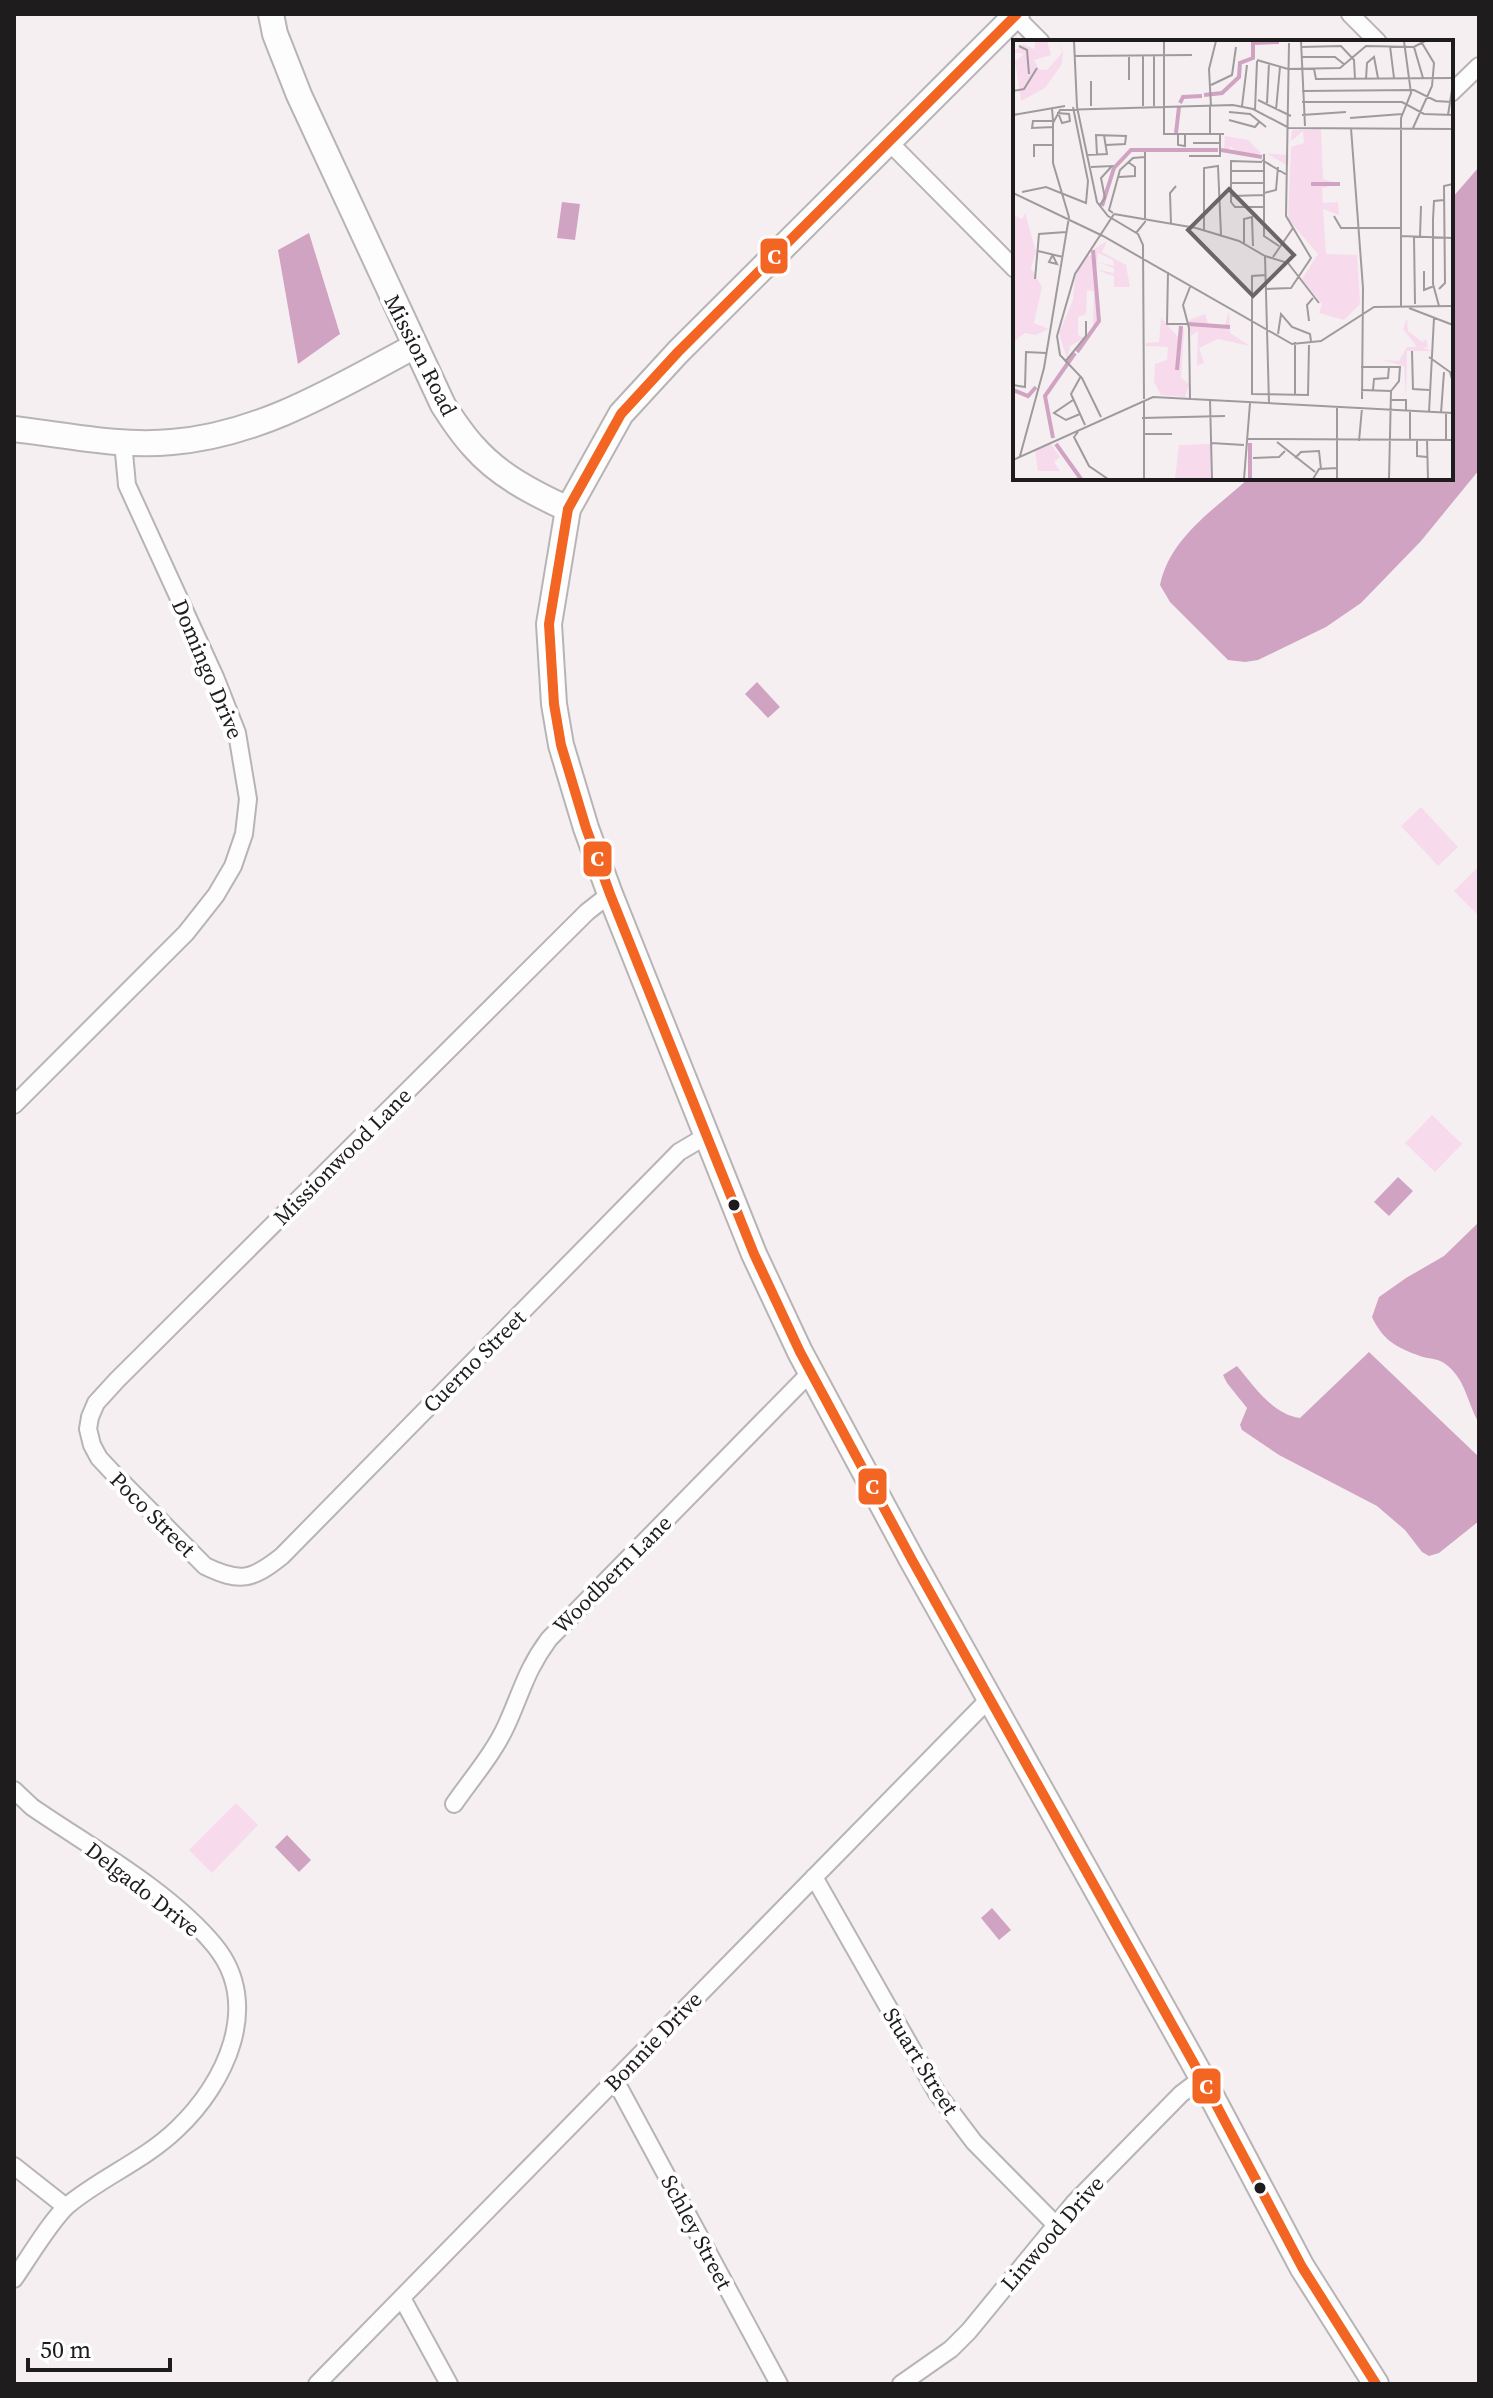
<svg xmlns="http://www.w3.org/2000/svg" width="1493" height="2398" font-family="'Source Serif 4',serif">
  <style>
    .green { fill: #f7daec }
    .water { fill: #d1a3c2 }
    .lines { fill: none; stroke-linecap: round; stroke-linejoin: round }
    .street-casing { stroke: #b8b4b6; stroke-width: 20 }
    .secondary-casing { stroke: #b8b4b6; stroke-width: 28 }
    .street { stroke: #fefdfd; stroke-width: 16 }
    .secondary { stroke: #fefdfd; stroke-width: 24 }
    .bus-1-casing { stroke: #fff; stroke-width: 16 }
    .bus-1 { stroke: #f26522; stroke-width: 10 }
    .bus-dot { fill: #1f1c1e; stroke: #fff; stroke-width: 3 }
    .labels { text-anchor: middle; stroke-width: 8; stroke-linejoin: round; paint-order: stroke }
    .street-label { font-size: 22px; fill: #1f1c1e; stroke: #fff }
    .inset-river { fill: none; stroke: #d1a3c2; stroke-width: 4 }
    .inset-road { fill: none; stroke: #9f9b9d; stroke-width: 2 }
    .view { fill: #6a6668; fill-opacity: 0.15; stroke: #6a6668; stroke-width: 4 }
    .inset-edge { fill: none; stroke: #1f1c1e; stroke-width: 4 }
    .line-badge { stroke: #fff; stroke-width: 3 }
    .badge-label { font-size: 22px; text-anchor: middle; font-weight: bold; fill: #fff }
  </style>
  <rect width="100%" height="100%" fill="#f5eff2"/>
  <path class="green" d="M 1421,807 L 1458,847 L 1438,866 L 1401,826 Z
    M 1479,866 L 1479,916 L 1454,891 Z
    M 1432,1115 L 1462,1144 L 1435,1172 L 1405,1143 Z
    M 236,1803 L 258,1825 L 212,1873 L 189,1850 Z"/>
  <path class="water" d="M 1479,167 L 1479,470 L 1421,541 L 1361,603 L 1326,627 L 1258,660 L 1245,662 L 1228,660 L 1170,602 L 1160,585 C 1170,537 1215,509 1249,478 L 1451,478 L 1451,199 Z
    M 562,202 L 580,204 L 575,240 L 557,238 Z
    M 309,233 L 340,334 L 298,364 L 278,250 Z
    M 757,682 L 780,707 L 768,718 L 745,694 Z
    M 1398,1177 L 1413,1191 L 1389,1216 L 1374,1202 Z
    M 1479,1222 L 1479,1423 C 1467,1403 1466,1378 1444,1363 C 1437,1358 1428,1359 1420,1356 C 1395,1347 1383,1340 1372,1317 L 1379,1297 L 1406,1278 L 1444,1256 Z
    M 1369,1352 L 1479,1457 L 1479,1521 L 1439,1553 L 1429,1556 L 1422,1552 L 1405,1530 L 1377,1506 L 1279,1455 L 1242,1430 L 1240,1425 L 1247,1408 L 1227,1383 L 1223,1375 L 1237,1366 C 1254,1386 1272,1414 1300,1418 Z
    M 287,1835 L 311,1860 L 299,1872 L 275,1847 Z
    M 992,1908 L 1011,1930 L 999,1940 L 981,1918 Z"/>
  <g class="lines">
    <defs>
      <path id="street" d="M 1350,14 L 1378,42
        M 1015,16 L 1041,42
        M 1451,93 L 1479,66
        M 889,142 L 1015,269
        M 610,894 L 587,912 L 117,1380 L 96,1403 L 90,1417 L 88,1429 L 92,1445 L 99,1458 L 114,1474 L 205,1566 C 240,1583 252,1580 282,1556 L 679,1152 L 706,1136
        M 14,1105 L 186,933 L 216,895 L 233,866 L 244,834 L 248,799 L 237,733 L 215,677 L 127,485 L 123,442
        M 14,1790 L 32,1807 C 90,1847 170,1891 215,1946 C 263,2005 225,2084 177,2129 C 145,2160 102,2177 68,2205 C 51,2220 28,2259 14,2279
        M 454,1804 C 472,1778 494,1753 507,1724 C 522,1691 526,1670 549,1639 L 810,1373
        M 814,1877 L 937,2093 L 974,2142 L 1056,2225
        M 615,2080 L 779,2384
        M 14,2166 L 66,2207
        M 402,2298 L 449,2384
        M 317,2384 L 990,1698
        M 901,2384 L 951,2349 L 969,2331 L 1074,2203 L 1181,2094 L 1202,2078"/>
      <path id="secondary" d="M 271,14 L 275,34 L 299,95 L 443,405 C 452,419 462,434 473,446 C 498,475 533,493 568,509
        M 1017,14 L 678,352 L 621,414 L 568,509 L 549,624 L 554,704 L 561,745 L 586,828 L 610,894 L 754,1254 L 800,1352 L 912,1560 L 1202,2078 L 1302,2267 L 1376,2384
        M 14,429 C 66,435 120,447 172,442 C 261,435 338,387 415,346"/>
    </defs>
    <use href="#street" class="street-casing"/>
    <use href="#secondary" class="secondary-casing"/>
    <use href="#street" class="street"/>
    <use href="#secondary" class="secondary"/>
    <defs>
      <path id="bus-1" d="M 1017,14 L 678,352 L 621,414 L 568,509 L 549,624 L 554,704 L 561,745 L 586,828 L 610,894 L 754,1254 L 800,1352 L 912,1560 L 1202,2078 L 1302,2267 L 1376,2384"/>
    </defs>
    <use href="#bus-1" class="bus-1-casing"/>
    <use href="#bus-1" class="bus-1"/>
  </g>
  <g class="bus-dot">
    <circle cx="734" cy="1205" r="7"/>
    <circle cx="1260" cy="2188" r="7"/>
  </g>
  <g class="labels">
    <g class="street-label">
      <text transform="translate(421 355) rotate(63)" y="8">Mission Road</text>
      <text transform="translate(208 669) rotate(67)" y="8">Domingo Drive</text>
      <text transform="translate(342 1156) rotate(-45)" y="8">Missionwood Lane</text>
      <text transform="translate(474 1361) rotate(-45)" y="8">Cuerno Street</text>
      <text transform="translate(153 1514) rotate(45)" y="8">Poco Street</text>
      <text transform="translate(612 1574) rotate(-45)" y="8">Woodbern Lane</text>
      <text transform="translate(143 1889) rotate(38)" y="8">Delgado Drive</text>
      <text transform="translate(653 2041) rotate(-46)" y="8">Bonnie Drive</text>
      <text transform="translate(921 2061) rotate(58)" y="8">Stuart Street</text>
      <text transform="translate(697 2232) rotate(62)" y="8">Schley Street</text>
      <text transform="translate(1052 2233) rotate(-49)" y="8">Linwood Drive</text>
    </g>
  </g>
  <g transform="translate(1013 40)">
    <rect width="440" height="440" fill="#f5eff2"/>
    <path d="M 23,1 L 34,1 L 38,15 L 21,20 L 26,29 L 34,30 L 49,13 L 47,1 L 50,13 L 49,24 L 32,48 L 8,61 L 2,21 L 11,14 L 0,12 L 10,4 L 21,9 ZM 308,89 L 310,139 L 328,144 L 309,148 L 310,163 L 325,162 L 326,175 L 310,169 L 313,214 L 344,215 L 347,264 L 331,280 L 306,273 L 309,264 L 289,239 L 305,214 L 275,179 L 278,107 L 291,103 L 290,91 L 278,101 L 279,90 ZM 212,96 L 235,100 L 248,113 L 276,115 L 275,126 L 253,113 L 228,115 L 217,106 L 217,111 L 211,109 ZM 12,173 L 23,212 L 18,228 L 29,247 L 21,283 L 36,289 L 22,295 L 12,293 L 0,302 L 0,175 L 9,179 ZM 94,201 L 89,212 L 113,225 L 117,247 L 101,247 L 101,236 L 94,234 L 85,230 L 101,233 L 101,228 L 85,222 L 101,226 L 100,220 L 85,213 L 82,239 L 86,281 L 80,287 L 81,251 L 74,250 L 73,274 L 65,277 L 65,295 L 71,298 L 57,306 L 54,319 L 46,293 L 60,260 L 62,237 L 73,216 L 82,215 L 81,209 ZM 216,271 L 217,293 L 237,306 L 205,299 L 186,308 L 191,323 L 184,326 L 185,291 L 178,296 L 176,280 L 192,274 L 196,286 L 212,285 ZM 148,278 L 165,297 L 168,286 L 171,291 L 168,338 L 176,344 L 172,357 L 148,355 L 141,342 L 142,324 L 154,320 L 155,307 L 133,306 L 133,303 L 146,302 ZM 394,278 L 395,291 L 409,302 L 413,299 L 415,307 L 410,307 L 418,311 L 394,311 L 393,358 L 391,326 L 370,320 L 386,321 L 394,307 L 404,307 L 390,289 ZM 37,403 L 47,417 L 41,422 L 47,431 L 25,431 L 22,410 ZM 197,404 L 198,439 L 162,439 L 166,405 Z" fill="#f7daec"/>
    <path class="inset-river" d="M 191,55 L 209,53 L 226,37 L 227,23 L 240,18 L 240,3 L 266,2M 167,63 L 170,57 L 189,56M 163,93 L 166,67M 208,110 L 249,117M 298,144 L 327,144M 89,166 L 101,128 L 118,110 L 205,110M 175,284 L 217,287M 64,312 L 86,281 L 80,210M 164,330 L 168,286M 0,350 L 15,356 L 23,347M 40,398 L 32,356 L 62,313M 43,404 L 68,439M 237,439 L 237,403"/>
    <path class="inset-road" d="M 61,1 L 64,67M 151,1 L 151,94 L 211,94M 288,1 L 292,86M 6,6 L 14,10 L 16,34M 377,6 L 381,38M 288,7 L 328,6 L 341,20 L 342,39M 401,7 L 410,38M 116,15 L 116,40M 141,15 L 141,66M 61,16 L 179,15M 289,17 L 322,17 L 332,25M 244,20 L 275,29 L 327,28 L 353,6 L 401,7 L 412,1M 301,29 L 303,39 L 440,38M 353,39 L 354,23 L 361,17 L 365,38M 78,41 L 78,66M 198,45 L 219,35 L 223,7M 0,51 L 11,49 L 24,28M 289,51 L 401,50 L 423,61 L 439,62M 245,60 L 278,76M 289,62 L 389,62 L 411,74 L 440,75M 254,63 L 256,23M 130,66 L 130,15M 198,66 L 196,29 L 203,1M 229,66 L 234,25M 64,67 L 84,162 L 95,176 L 125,194 L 130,205 L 131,359M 39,68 L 40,81 L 20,81 L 19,88 L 40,87M 242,70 L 244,21M 263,70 L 267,27M 216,72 L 237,74 L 253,87M 44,73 L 56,74 L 57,81 L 49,83 L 46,75M 0,75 L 52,66M 289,75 L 333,72M 435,75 L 439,50M 337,78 L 389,74M 216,80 L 242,87 L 247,81M 338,88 L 350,248 L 349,359M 400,88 L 419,46 L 421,23 L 409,3M 165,94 L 165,105 L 172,106 L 172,94M 197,94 L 197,66M 180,103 L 206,103M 251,114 L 251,196 L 266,206M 73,115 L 94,114 L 91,95M 84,115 L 83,95 L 113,96 L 112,104 L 93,105M 176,116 L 207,116 L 207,94M 21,117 L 21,105 L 40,105M 249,120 L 274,135M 249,122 L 218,121 L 218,162 L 222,167 L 251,167M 78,127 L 99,126 L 88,138 L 92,158 L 86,166M 219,131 L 251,131M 106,137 L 122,136 L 122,127 L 115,122M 219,143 L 252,143M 9,152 L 33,147 L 73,163 L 75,141 L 60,67M 0,153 L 90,196 L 279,304 L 308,301 L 361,267 L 440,266M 251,153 L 263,150 L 265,127M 219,156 L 251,155M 100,173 L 96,170 L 107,130 L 120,118 L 132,117M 101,174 L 183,188 L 226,201 L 252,216M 321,176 L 328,188 L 388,188M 158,184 L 157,153 L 163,146M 191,191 L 191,128 L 205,126 L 208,195M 123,193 L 132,182 L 132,112M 388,196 L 440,198M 401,196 L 402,264M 407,196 L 408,166M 231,203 L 231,179 L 239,177 L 240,206M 25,211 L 50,217M 40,216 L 44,224 L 36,222 L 40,214M 252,216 L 256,363M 252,216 L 275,223 L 306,263M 260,217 L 280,188M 411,231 L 411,250 L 421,246M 155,232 L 154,284 L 175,284M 22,239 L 26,194 L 53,192M 253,249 L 278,248 L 298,218 L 273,176 L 276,3M 426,249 L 432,243 L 431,146 L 440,144M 239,254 L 239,236 L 253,235M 239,256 L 239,354 L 295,355 L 296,305M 388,266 L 388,78 L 398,53 L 391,1M 426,266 L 420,244 L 420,179 L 421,161 L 431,160M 396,268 L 440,285M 296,281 L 294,265 L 300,258M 265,294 L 268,274 L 279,287 L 297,294 L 298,301M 399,311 L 400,349 L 416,350M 416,317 L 437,332 L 440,343M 52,322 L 73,296 L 73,281M 348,327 L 387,327 L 386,341 L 378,351 L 376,439M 68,336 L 58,354 L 72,385M 0,345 L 12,347 L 13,312 L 33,313M 348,350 L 378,351M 360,350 L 361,339 L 375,338 L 376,327M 282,355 L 282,302M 177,359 L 176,288 L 170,265 L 177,247M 60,360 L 41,373 L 53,380 L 67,374M 197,360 L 199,439M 378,360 L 393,360 L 393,371M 131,361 L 131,439M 324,367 L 324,439M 397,371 L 397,400M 416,372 L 421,278M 428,373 L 431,332M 88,377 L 69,338 L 47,315 L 44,296 L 62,234 L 101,174M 129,378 L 212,376M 65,392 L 61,397 L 76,426 L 95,439M 132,394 L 159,394M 235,399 L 440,400M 414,400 L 415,439M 433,400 L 433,373M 346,401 L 349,368M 404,401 L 404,416 L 414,417M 264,402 L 302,432M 198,403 L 231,405M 7,416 L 31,328 L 56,177 L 40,123 L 40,83 L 47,70 L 220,65 L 240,69 L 276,88 L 440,89M 240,418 L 266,417 L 272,411M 282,418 L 288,412 L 306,411 L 308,429M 0,420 L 140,357 L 440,373M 231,439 L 237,363M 300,439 L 306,429 L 324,428"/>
    <path class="view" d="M 216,149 L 281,215 L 240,256 L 175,190 Z"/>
    <rect width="440" height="440" class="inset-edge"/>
  </g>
  <g class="line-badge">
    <rect x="759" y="237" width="30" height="38" rx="8" fill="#f26522"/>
    <rect x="582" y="840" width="31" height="38" rx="8" fill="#f26522"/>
    <rect x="857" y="1467" width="31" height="39" rx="8" fill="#f26522"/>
    <rect x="1191" y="2067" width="31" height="38" rx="8" fill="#f26522"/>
  </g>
  <g class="badge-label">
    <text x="774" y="264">C</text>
    <text x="597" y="866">C</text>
    <text x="872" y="1494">C</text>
    <text x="1206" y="2094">C</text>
  </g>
  <rect width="1493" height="2398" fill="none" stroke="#1f1c1e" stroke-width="32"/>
  <path d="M28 2358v12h142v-12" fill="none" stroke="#1f1c1e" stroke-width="4"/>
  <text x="40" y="2358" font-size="24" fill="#1f1c1e" stroke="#ffffff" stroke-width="6" paint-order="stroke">50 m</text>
</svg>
